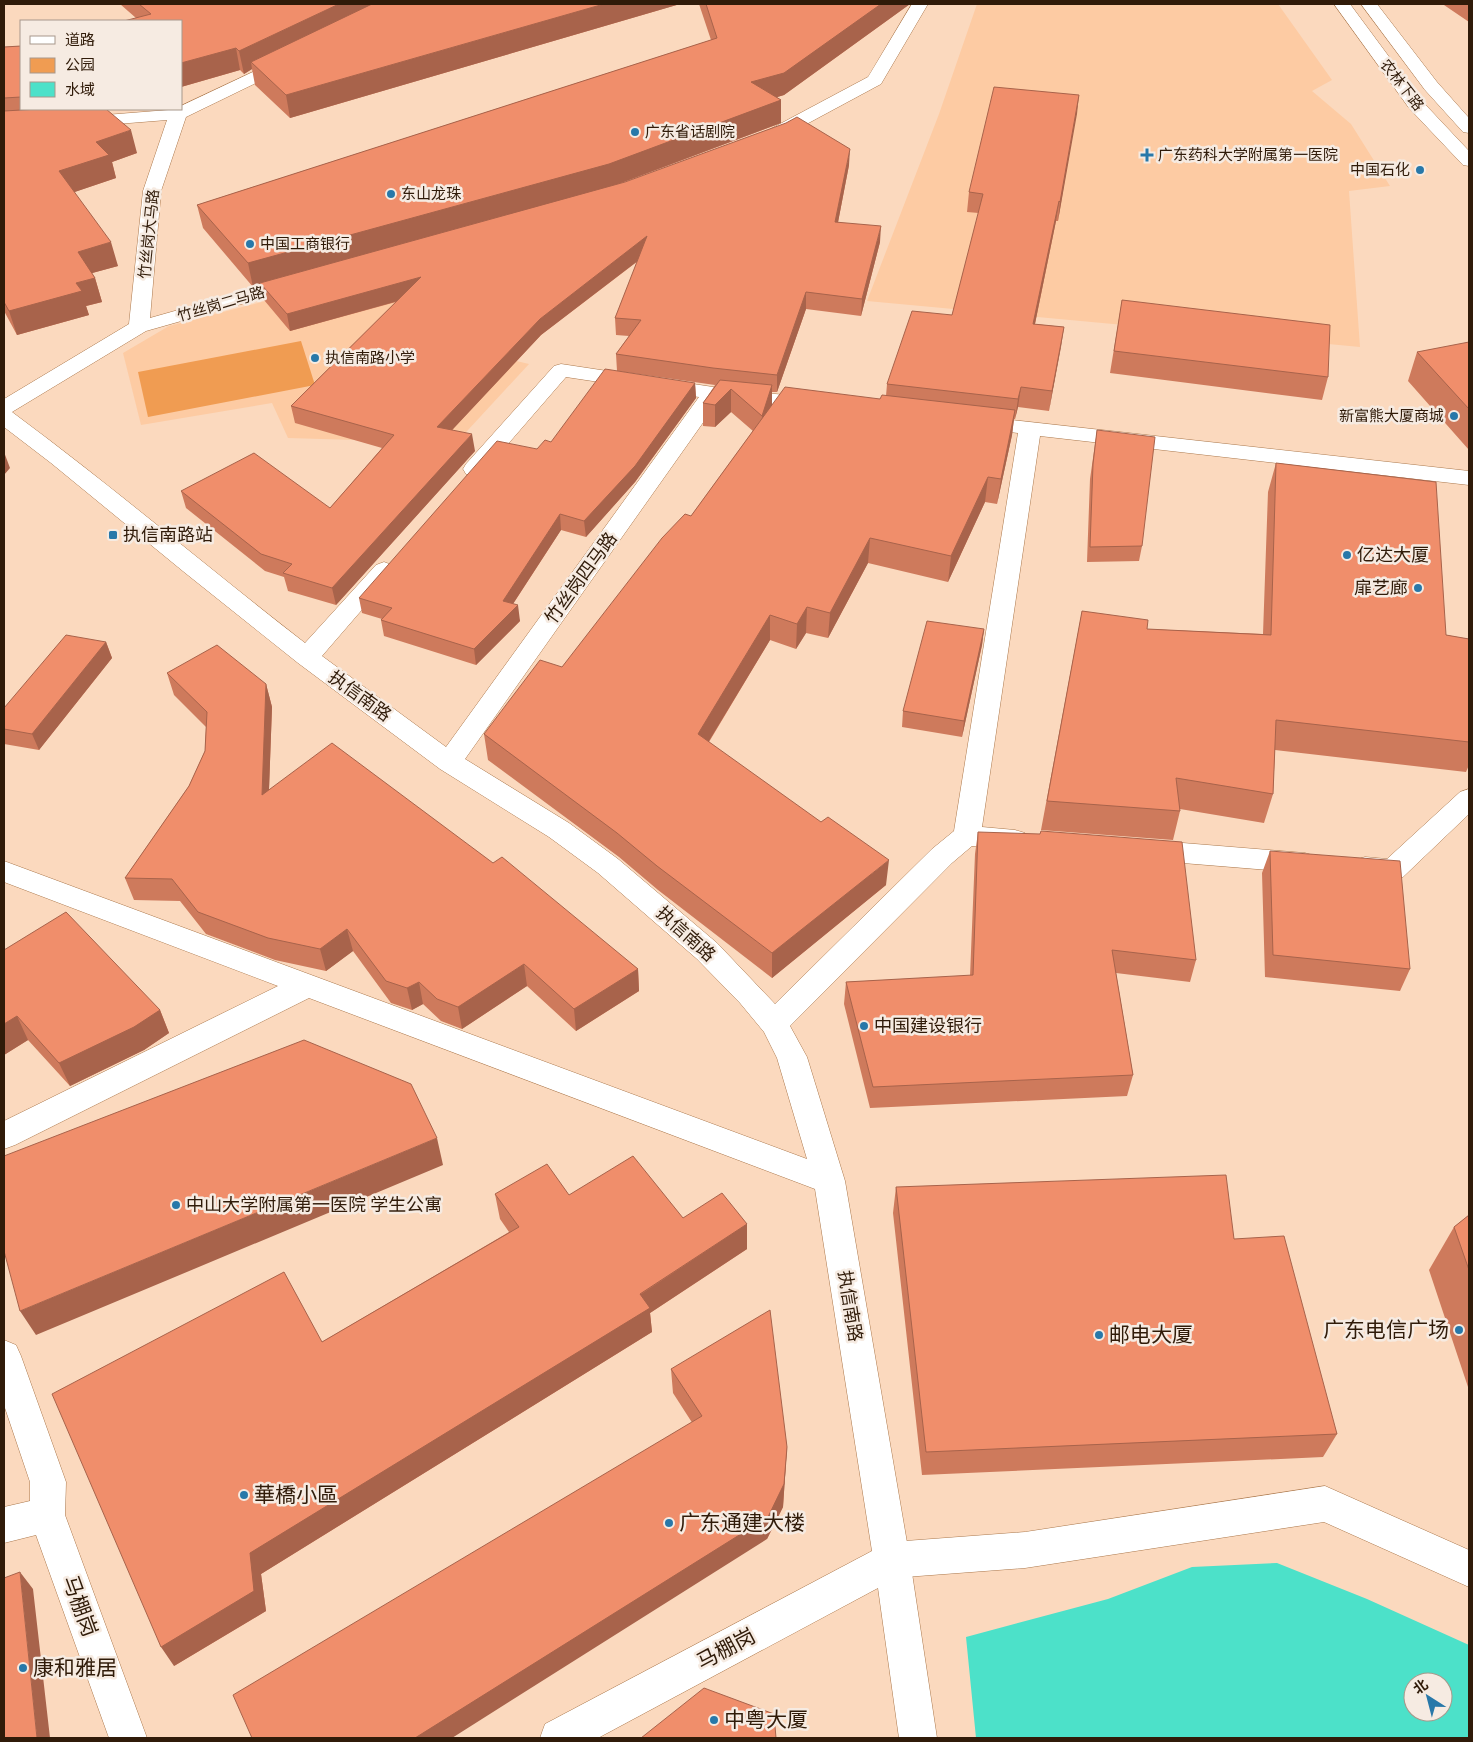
<svg xmlns="http://www.w3.org/2000/svg" width="1473" height="1742" font-family="Ubuntu,'Noto Sans SC',sans-serif">
  <style>
    .built { fill: #fdcba3 }
    .green { fill: #f09c52 }
    .water { fill: #4ce1c9; fill-rule: evenodd }
    .lines { fill: none; stroke-linecap: round; stroke-linejoin: round }
    .service-casing { stroke: #ab784c; stroke-width: 1 }
    .minor-casing { stroke: #ab784c; stroke-width: 1 }
    .secondary-casing { stroke: #ab784c; stroke-width: 1 }
    .service { fill: #fff; fill-rule: evenodd }
    .minor { fill: #fff; fill-rule: evenodd }
    .secondary { fill: #fff; fill-rule: evenodd }
    .wall { fill: #ce7a5c }
    .shaded-wall { fill: #a8634b }
    .building { fill: #f08e6b; stroke: #a8634b }
    .poi-dot { fill: #2878a9; stroke: #f6ebe2; stroke-width: 2 }
    .labels { text-anchor: middle; stroke-width: 5; stroke-linejoin: round; paint-order: stroke }
    .far-street-label { font-size: 15px; fill: #301b09; stroke: #f6ebe2 }
    .far-poi-label { font-size: 15px; fill: #301b09; stroke: #f6ebe2; text-anchor: start }
    .poi-label { font-size: 18px; fill: #301b09; stroke: #f6ebe2; text-anchor: start }
    .street-label { font-size: 18px; fill: #301b09; stroke: #f6ebe2 }
    .near-poi-label { font-size: 21px; fill: #301b09; stroke: #f6ebe2; text-anchor: start }
    .near-street-label { font-size: 21px; fill: #301b09; stroke: #f6ebe2 }
  </style>
  <rect width="100%" height="100%" fill="#fbd9be"/>
  <path class="built" d="M 977,4 L 1278,4 L 1332,80 L 1312,91 L 1351,124 L 1390,186 L 1349,191 L 1360,347 L 867,301 L 939,114 Z
    M 335,283 L 459,318 L 438,342 L 529,364 L 456,443 L 288,438 L 272,403 L 141,425 L 123,353 L 169,326 Z"/>
  <path class="green" d="M 301,341 L 315,385 L 148,417 L 138,372 Z"/>
  <path class="water" d="M 1277,1563 L 1367,1599 L 1469,1645 L 1469,1738 L 976,1738 L 966,1637 L 1108,1599 L 1192,1567 ZM 1413,1682 L 1443,1682 L 1443,1712 L 1413,1712 Z"/>
  <g class="lines">
    <defs>
      <path id="service" d="M 1325,1486 L 1469,1550 L 1469,1587 L 1324,1522 L 1025,1568 L 892,1578 L 879,1573 L 874,1560 L 879,1547 L 892,1542 L 1025,1532 Z"/>
      <path id="minor" d="M 912,4 L 928,4 L 881,84 L 775,141 L 769,142 L 763,141 L 760,137 L 763,133 L 868,77 Z
        M 287,56 L 293,57 L 295,61 L 293,65 L 186,117 L 161,191 L 150,318 L 298,276 L 305,278 L 308,282 L 305,286 L 146,331 L 12,412 C 112,486 207,567 305,643 L 376,565 L 384,562 L 392,565 L 396,570 L 392,575 L 322,656 L 446,747 L 699,397 L 566,377 L 482,474 L 474,476 L 466,474 L 463,469 L 466,464 L 554,366 L 561,364 L 713,387 L 820,399 L 823,404 L 820,409 L 812,410 L 719,400 L 465,759 L 569,823 L 618,859 L 717,943 L 775,1004 L 932,849 L 954,831 L 1018,433 L 968,427 L 965,422 L 968,417 L 976,416 L 1469,471 L 1469,485 L 1040,436 L 982,827 L 1015,830 L 1025,833 L 1029,840 L 1025,847 L 1015,850 L 972,846 L 952,863 L 790,1026 L 807,1057 L 845,1181 L 910,1560 L 937,1738 L 899,1738 L 878,1588 L 598,1738 L 540,1738 L 545,1724 L 872,1551 L 815,1189 L 309,998 L 15,1145 L 4,1149 L 4,1121 L 278,986 L 4,882 L 4,861 L 807,1159 L 777,1058 L 764,1032 L 740,1003 L 697,959 L 598,873 L 549,837 L 440,769 L 298,663 L 184,572 L 51,463 L 4,427 L 4,399 L 129,324 L 143,191 L 167,120 L 4,133 L 4,123 L 181,109 L 181,106 Z
        M 1469,789 L 1469,814 L 1403,877 L 1393,880 L 1355,874 L 1351,867 L 1355,860 L 1365,857 L 1387,859 L 1460,792 Z
        M 1146,840 L 1305,853 L 1315,856 L 1319,863 L 1315,870 L 1305,873 L 1146,860 L 1136,857 L 1132,850 L 1136,843 Z
        M 4,1340 L 16,1345 L 21,1356 L 66,1482 L 65,1515 L 147,1738 L 109,1738 L 36,1535 L 4,1543 L 4,1507 L 30,1501 L 30,1482 L 4,1405 Z"/>
      <path id="secondary" d="M 1334,4 L 1350,4 L 1421,100 L 1469,151 L 1469,166 L 1463,165 L 1409,108 Z
        M 1361,4 L 1377,4 L 1437,82 L 1469,118 L 1469,133 L 1463,132 L 1425,90 Z"/>
    </defs>
    <use href="#service" class="service-casing"/>
    <use href="#minor" class="minor-casing"/>
    <use href="#secondary" class="secondary-casing"/>
    <use href="#service" class="service"/>
    <use href="#minor" class="minor"/>
    <use href="#secondary" class="secondary"/>
  </g>
  <path class="wall" d="M 120,4 L 680,4 L 290,118 L 255,85 L 252,69 L 244,74 L 240,70 L 181,87 L 181,21 L 136,18 Z
    M 699,4 L 910,4 L 784,95 L 777,97 L 781,100 L 781,123 L 619,184 L 849,165 L 838,222 L 880,242 L 861,316 L 806,309 L 777,392 L 772,392 L 772,405 L 880,399 L 886,396 L 887,384 L 952,315 L 979,213 L 967,212 L 969,192 L 1079,95 L 1058,221 L 1056,221 L 1035,324 L 1064,327 L 1049,411 L 1018,407 L 1015,419 L 1014,419 L 1012,435 L 997,504 L 985,502 L 948,582 L 868,563 L 828,638 L 806,633 L 796,649 L 770,640 L 709,742 L 886,885 L 772,978 L 658,890 L 619,857 L 488,760 L 484,734 L 562,667 L 691,516 L 753,431 L 731,412 L 715,427 L 703,426 L 703,403 L 715,385 L 617,371 L 616,354 L 629,336 L 616,335 L 615,318 L 638,261 L 541,335 L 452,430 L 475,451 L 336,605 L 288,591 L 284,577 L 265,571 L 186,508 L 181,491 L 330,508 L 382,448 L 295,423 L 291,406 L 396,302 L 290,331 L 264,300 L 261,285 L 253,287 L 203,228 L 197,205 L 711,40 Z
    M 1444,4 L 1469,4 L 1469,22 L 1444,5 Z
    M 21,46 L 21,109 L 106,109 L 137,153 L 112,162 L 116,178 L 74,192 L 118,266 L 92,273 L 95,278 L 102,302 L 86,306 L 89,315 L 17,335 L 4,311 L 4,47 Z
    M 1122,300 L 1328,377 L 1322,400 L 1110,373 Z
    M 1469,338 L 1469,450 L 1408,381 L 1417,352 L 1468,343 Z
    M 695,383 L 696,398 L 635,482 L 586,537 L 561,530 L 513,604 L 520,621 L 476,665 L 384,636 L 381,620 L 382,619 L 362,613 L 359,598 L 537,449 L 551,442 Z
    M 1097,430 L 1142,546 L 1139,561 L 1087,562 L 1090,479 Z
    M 1276,463 L 1446,635 L 1469,639 L 1469,765 L 1466,772 L 1275,750 L 1273,794 L 1264,823 L 1180,809 L 1180,811 L 1173,840 L 1041,830 L 1082,611 L 1147,629 L 1263,634 L 1268,492 Z
    M 984,629 L 982,645 L 962,737 L 902,727 L 903,711 Z
    M 106,642 L 112,658 L 39,750 L 4,744 L 4,708 Z
    M 167,673 L 266,684 L 272,707 L 269,789 L 493,863 L 638,969 L 639,991 L 576,1031 L 527,986 L 462,1029 L 441,1021 L 423,1004 L 412,1010 L 391,1003 L 353,951 L 326,971 L 275,960 L 206,934 L 180,901 L 134,900 L 125,878 L 189,786 L 205,751 L 206,727 L 174,695 Z
    M 978,832 L 1196,960 L 1190,982 L 1116,973 L 1133,1075 L 1127,1096 L 870,1108 L 844,1004 L 846,982 L 970,976 L 975,854 Z
    M 1270,851 L 1410,969 L 1400,991 L 1265,977 L 1262,873 Z
    M 4,950 L 160,1010 L 169,1033 L 144,1050 L 70,1086 L 28,1040 L 4,1055 Z
    M 896,1187 L 1234,1239 L 1337,1434 L 1323,1457 L 922,1475 L 893,1213 Z
    M 495,1194 L 569,1195 L 683,1218 L 747,1224 L 747,1249 L 650,1313 L 652,1332 L 261,1574 L 266,1611 L 174,1666 L 322,1342 L 509,1232 L 500,1219 Z
    M 1469,1215 L 1469,1390 L 1429,1270 L 1454,1227 Z
    M 671,1369 L 787,1447 L 783,1507 L 767,1539 L 673,1393 Z"/>
  <path class="shaded-wall" d="M 339,4 L 388,4 L 251,62 L 252,69 L 244,74 L 239,51 Z
    M 604,4 L 680,4 L 290,118 L 286,95 Z
    M 881,4 L 910,4 L 784,95 L 751,105 L 751,82 Z
    M 236,48 L 240,70 L 181,87 L 181,63 Z
    M 1079,95 L 1077,114 L 1058,221 L 1060,202 Z
    M 781,100 L 781,123 L 610,187 L 260,283 L 261,285 L 253,287 L 248,263 Z
    M 131,130 L 137,153 L 112,162 L 116,178 L 66,195 L 59,171 L 96,142 Z
    M 850,149 L 849,165 L 835,238 L 835,222 Z
    M 1059,201 L 1056,221 L 1031,343 L 1033,324 Z
    M 881,226 L 880,242 L 861,316 L 862,299 Z
    M 647,236 L 648,253 L 541,335 L 439,444 L 437,427 L 540,319 Z
    M 111,242 L 118,266 L 85,275 L 78,252 Z
    M 421,277 L 423,294 L 290,331 L 287,314 Z
    M 95,278 L 102,302 L 86,306 L 89,315 L 17,335 L 9,311 L 76,283 Z
    M 806,292 L 806,309 L 777,392 L 777,375 Z
    M 1064,327 L 1061,347 L 1049,411 L 1052,391 Z
    M 695,383 L 696,398 L 635,482 L 586,537 L 584,521 Z
    M 772,385 L 772,408 L 761,438 L 762,416 Z
    M 1021,387 L 1018,407 L 1015,419 L 1018,399 Z
    M 731,389 L 731,412 L 715,427 L 715,405 Z
    M 1015,410 L 1012,435 L 997,504 L 1001,479 Z
    M 472,434 L 475,451 L 336,605 L 332,588 Z
    M 4,452 L 10,468 L 4,475 Z
    M 988,477 L 985,502 L 948,582 L 951,556 Z
    M 560,514 L 561,530 L 505,616 L 503,601 Z
    M 870,538 L 868,563 L 828,638 L 830,613 Z
    M 518,605 L 520,621 L 476,665 L 474,649 Z
    M 807,607 L 806,633 L 796,649 L 797,624 Z
    M 770,615 L 770,640 L 698,759 L 698,734 Z
    M 984,629 L 982,645 L 962,737 L 964,721 Z
    M 106,642 L 112,658 L 39,750 L 32,734 Z
    M 266,684 L 272,707 L 268,817 L 262,795 Z
    M 889,860 L 886,885 L 772,978 L 772,953 Z
    M 347,929 L 353,951 L 326,971 L 320,949 Z
    M 524,964 L 527,986 L 462,1029 L 458,1007 Z
    M 638,969 L 639,991 L 576,1031 L 574,1009 Z
    M 419,982 L 423,1004 L 412,1010 L 407,988 Z
    M 160,1010 L 169,1033 L 144,1050 L 70,1086 L 59,1063 Z
    M 17,1016 L 28,1040 L 4,1055 L 4,1024 Z
    M 437,1138 L 443,1165 L 36,1335 L 20,1311 Z
    M 747,1224 L 747,1249 L 650,1313 L 652,1332 L 261,1574 L 266,1611 L 174,1666 L 161,1647 L 250,1553 Z
    M 787,1447 L 783,1507 L 767,1539 L 452,1738 L 415,1738 Z
    M 20,1572 L 33,1589 L 50,1738 L 37,1738 Z"/>
  <path class="building" d="M 139,4 L 339,4 L 239,51 L 236,48 L 181,63 L 181,21 L 124,21 L 151,14 Z
    M 372,4 L 604,4 L 286,95 L 251,62 Z
    M 706,4 L 881,4 L 784,73 L 751,82 L 781,100 L 609,164 L 248,263 L 197,205 L 717,38 Z
    M 21,46 L 21,97 L 4,98 L 4,47 Z
    M 994,87 L 1079,95 L 1060,202 L 1059,201 L 1033,324 L 1064,327 L 1052,391 L 1021,387 L 1018,399 L 887,384 L 912,311 L 952,315 L 983,194 L 969,192 Z
    M 39,109 L 106,109 L 131,130 L 96,142 L 109,155 L 59,171 L 111,242 L 78,252 L 95,278 L 76,283 L 82,291 L 9,311 L 4,302 L 4,111 Z
    M 797,117 L 850,149 L 835,222 L 881,226 L 862,299 L 806,292 L 777,375 L 713,368 L 616,354 L 641,320 L 615,318 L 647,236 L 540,319 L 437,427 L 472,434 L 332,588 L 283,573 L 292,564 L 261,554 L 181,491 L 254,453 L 330,508 L 394,435 L 291,406 L 421,277 L 287,314 L 260,283 L 625,182 L 786,123 Z
    M 1122,300 L 1330,325 L 1328,377 L 1114,351 Z
    M 1469,342 L 1469,409 L 1417,352 Z
    M 605,369 L 695,383 L 635,466 L 584,521 L 560,514 L 503,601 L 518,605 L 474,649 L 381,620 L 392,608 L 359,598 L 497,441 L 537,449 L 545,440 L 551,442 Z
    M 720,380 L 772,385 L 762,416 L 731,389 L 715,405 L 703,403 Z
    M 785,387 L 880,399 L 882,395 L 1015,410 L 1001,479 L 988,477 L 951,556 L 870,538 L 830,613 L 807,607 L 797,624 L 770,615 L 698,734 L 821,822 L 828,817 L 889,860 L 772,953 L 657,866 L 617,833 L 484,734 L 540,660 L 562,667 L 662,538 L 685,514 L 691,516 Z
    M 1097,430 L 1155,437 L 1142,546 L 1090,547 L 1093,464 Z
    M 1276,463 L 1436,482 L 1446,635 L 1469,639 L 1469,742 L 1276,720 L 1273,794 L 1176,778 L 1180,811 L 1047,801 L 1082,611 L 1148,620 L 1147,629 L 1271,635 Z
    M 927,621 L 984,629 L 964,721 L 903,711 Z
    M 66,635 L 106,642 L 32,734 L 4,729 L 4,708 Z
    M 217,645 L 266,684 L 262,795 L 332,743 L 493,863 L 502,857 L 638,969 L 574,1009 L 524,964 L 458,1007 L 437,999 L 419,982 L 407,988 L 386,981 L 347,929 L 320,949 L 268,938 L 198,912 L 172,879 L 125,878 L 189,786 L 205,751 L 207,712 L 167,673 Z
    M 1041,831 L 1182,842 L 1196,960 L 1112,950 L 1133,1075 L 873,1087 L 846,982 L 973,975 L 978,832 L 1040,834 Z
    M 1270,851 L 1400,861 L 1410,969 L 1273,955 Z
    M 66,912 L 160,1010 L 134,1027 L 59,1063 L 17,1016 L 4,1024 L 4,950 Z
    M 304,1040 L 411,1084 L 437,1138 L 20,1311 L 4,1251 L 4,1156 Z
    M 633,1156 L 683,1218 L 722,1193 L 747,1224 L 640,1294 L 650,1308 L 250,1553 L 254,1591 L 161,1647 L 52,1394 L 284,1272 L 322,1342 L 519,1227 L 495,1194 L 547,1164 L 569,1195 Z
    M 1226,1175 L 1234,1239 L 1284,1236 L 1337,1434 L 926,1452 L 896,1187 Z
    M 1469,1215 L 1469,1270 L 1454,1227 Z
    M 770,1310 L 787,1447 L 784,1484 L 768,1517 L 415,1738 L 252,1738 L 233,1695 L 702,1416 L 671,1369 Z
    M 20,1572 L 37,1738 L 4,1738 L 4,1578 Z
    M 704,1688 L 774,1714 L 776,1738 L 641,1738 Z"/>
  <g class="poi-dot">
    <circle cx="635" cy="132" r="5"/>
    <path d="M1144.5 147.5h5v5h5v5h-5v5h-5v-5h-5v-5h5z"/>
    <circle cx="1420" cy="170" r="5"/>
    <circle cx="391" cy="194" r="5"/>
    <circle cx="250" cy="244" r="5"/>
    <circle cx="315" cy="358" r="5"/>
    <circle cx="1454" cy="416" r="5"/>
    <rect x="108" y="530" width="10" height="10" rx="2.5"/>
    <circle cx="1347" cy="555" r="5"/>
    <circle cx="1418" cy="588" r="5"/>
    <circle cx="864" cy="1026" r="5"/>
    <circle cx="176" cy="1205" r="5"/>
    <circle cx="1459" cy="1330" r="5"/>
    <circle cx="1099" cy="1335" r="5"/>
    <circle cx="244" cy="1495" r="5"/>
    <circle cx="669" cy="1523" r="5"/>
    <circle cx="23" cy="1668" r="5"/>
    <circle cx="714" cy="1720" r="5"/>
  </g>
  <g class="labels">
    <g class="far-street-label">
      <text transform="translate(1402 85) rotate(52)" y="5">农林下路</text>
      <text transform="translate(149 234) rotate(-84)" y="5">竹丝岗大马路</text>
      <text transform="translate(221 304) rotate(-16)" y="5">竹丝岗二马路</text>
    </g>
    <g class="far-poi-label">
      <text x="645" y="137">广东省话剧院</text>
      <text x="1158" y="160">广东药科大学附属第一医院</text>
      <text x="1410" y="175" text-anchor="end">中国石化</text>
      <text x="401" y="199">东山龙珠</text>
      <text x="260" y="249">中国工商银行</text>
      <text x="325" y="363">执信南路小学</text>
      <text x="1444" y="421" text-anchor="end">新富熊大厦商城</text>
    </g>
    <g class="poi-label">
      <text x="123" y="541">执信南路站</text>
      <text x="1357" y="561">亿达大厦</text>
      <text x="1408" y="594" text-anchor="end">扉艺廊</text>
      <text x="874" y="1032">中国建设银行</text>
      <text x="186" y="1211">中山大学附属第一医院 学生公寓</text>
    </g>
    <g class="street-label">
      <text transform="translate(581 578) rotate(-54)" y="6">竹丝岗四马路</text>
      <text transform="translate(360 696) rotate(36)" y="6">执信南路</text>
      <text transform="translate(686 934) rotate(42)" y="6">执信南路</text>
      <text transform="translate(850 1306) rotate(81)" y="6">执信南路</text>
    </g>
    <g class="near-poi-label">
      <text x="1449" y="1337" text-anchor="end">广东电信广场</text>
      <text x="1109" y="1342">邮电大厦</text>
      <text x="254" y="1502">華橋小區</text>
      <text x="679" y="1530">广东通建大楼</text>
      <text x="33" y="1675">康和雅居</text>
      <text x="724" y="1727">中粤大厦</text>
    </g>
    <g class="near-street-label">
      <text transform="translate(80 1606) rotate(70)" y="7">马棚岗</text>
      <text transform="translate(726 1649) rotate(-28)" y="7">马棚岗</text>
    </g>
  </g>
  <rect width="1473" height="1742" fill="none" stroke="#301b09" stroke-width="10"/>
  <rect x="20" y="20" width="162" height="90" fill="#f6ebe2" stroke="#a7988b"/>
  <rect x="30" y="36" width="25" height="8" fill="#ffffff" stroke="#a7988b"/>
  <text x="65" y="45" font-size="15" fill="#301b09">道路</text>
  <rect x="30" y="58" width="25" height="15" fill="#f09c52" stroke="#a7988b"/>
  <text x="65" y="70" font-size="15" fill="#301b09">公园</text>
  <rect x="30" y="82" width="25" height="15" fill="#4ce1c9" stroke="#a7988b"/>
  <text x="65" y="95" font-size="15" fill="#301b09">水域</text>
  <g transform="translate(1428 1697) rotate(324)"><circle r="24" fill="#f6ebe2" stroke="#a7988b"/>
  <path d="M0-4L9 19L0 12L-9 19Z" fill="#2878a9"/>
  <text y="-8" font-size="14" font-weight="bold" text-anchor="middle" fill="#301b09">北</text>
  </g>
</svg>
